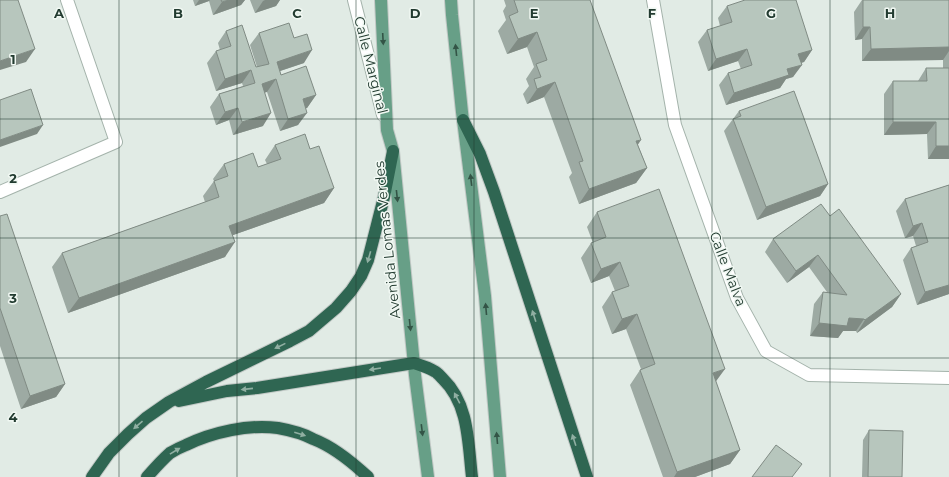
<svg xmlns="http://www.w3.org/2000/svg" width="949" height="477" font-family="Montserrat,sans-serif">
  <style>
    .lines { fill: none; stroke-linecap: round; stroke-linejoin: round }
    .minor-casing { stroke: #a4b3ab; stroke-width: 14 }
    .primary-casing { stroke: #c1c8c5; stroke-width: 14 }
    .motorway-casing { stroke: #c1c8c5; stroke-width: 14 }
    .minor { stroke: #fff; stroke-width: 12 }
    .primary { stroke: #679f87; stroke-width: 12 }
    .motorway { stroke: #2f6652; stroke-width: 12 }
    .wall { fill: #9daaa3 }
    .shaded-wall { fill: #808b84 }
    .building { fill: #b7c6bd; stroke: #808b84 }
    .oneway { fill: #335446 }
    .oneway2 { fill: #90afa2 }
    .grid { fill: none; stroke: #223b30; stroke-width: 1; stroke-opacity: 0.55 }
    .labels { text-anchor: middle; stroke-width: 3; stroke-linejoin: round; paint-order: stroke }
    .street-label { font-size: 14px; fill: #223b30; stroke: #f1f8f3 }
    .grid-label { font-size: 13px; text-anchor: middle; font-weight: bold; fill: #223b30; stroke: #f1f8f3; stroke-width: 3; stroke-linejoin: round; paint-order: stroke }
  </style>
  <rect width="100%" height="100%" fill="#e1ebe5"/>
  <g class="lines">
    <defs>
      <path id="minor" d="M 354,0 L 383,115
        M 653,0 L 675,125 L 737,298 L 766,351 L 809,375 L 949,378
        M 0,192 L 116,142 L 67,0"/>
      <path id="primary" d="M 381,0 L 387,130 L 393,151 L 415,375 L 428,477
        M 451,0 L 452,15 L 462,112 L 485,296 L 500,477"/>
      <path id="motorway" d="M 463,120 L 480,154 L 494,192 L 587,477
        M 179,401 L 227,391 L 257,388 L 414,363 C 420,365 428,367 434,371 C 437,372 440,376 443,379 C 469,404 468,443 472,477
        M 92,477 L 109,453 L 128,434 L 146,418 L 169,402 L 206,382 L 290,341 L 309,331 L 336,308 L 351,291 L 361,276 L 368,260 L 384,197 L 393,151
        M 147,477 C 154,469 162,460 170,453 C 175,450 181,447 186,445 C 213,432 249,424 278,428 C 289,430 304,434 313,439 C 334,447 352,462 368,477"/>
    </defs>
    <use href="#minor" class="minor-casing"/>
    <use href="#primary" class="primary-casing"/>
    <use href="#motorway" class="motorway-casing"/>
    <use href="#minor" class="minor"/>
    <use href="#primary" class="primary"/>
    <use href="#motorway" class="motorway"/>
  </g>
  <path class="wall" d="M 193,0 L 245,0 L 241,5 L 213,15 L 209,1 L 195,6 Z
    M 250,0 L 280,0 L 276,6 L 255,13 Z
    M 504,0 L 590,0 L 638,145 L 647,168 L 636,183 L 579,204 L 569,177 L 572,173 L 544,97 L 527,104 L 523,94 L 529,86 L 526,79 L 534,67 L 527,47 L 507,54 L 498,31 L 506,20 L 503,11 L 506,6 Z
    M 862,0 L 949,0 L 949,159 L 928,159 L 927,134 L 884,135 L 884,94 L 893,81 L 918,81 L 926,68 L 943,68 L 943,60 L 862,61 L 862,39 L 855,40 L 854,12 Z
    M 727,6 L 812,50 L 804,62 L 801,63 L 793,77 L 786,79 L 780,88 L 726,105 L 719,85 L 728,73 L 741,69 L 738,61 L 708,71 L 698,42 L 707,30 L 720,26 L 718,18 Z
    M 226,31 L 256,67 L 257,67 L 250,45 L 259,33 L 294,38 L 304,63 L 280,71 L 281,75 L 316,95 L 307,108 L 305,108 L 298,125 L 280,131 L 267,92 L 265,92 L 263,126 L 233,135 L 229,120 L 216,125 L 210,107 L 219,94 L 243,86 L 242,83 L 216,91 L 207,63 L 216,51 L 220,50 L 218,43 Z
    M 739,111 L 828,184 L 820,196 L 757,220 L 724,131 Z
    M 275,145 L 310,149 L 334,188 L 324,203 L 233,235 L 225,257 L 68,313 L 52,267 L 62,253 L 205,202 L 203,196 L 214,181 L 213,179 L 224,164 L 258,167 L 267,164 L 265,160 Z
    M 949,185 L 949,294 L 917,305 L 903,260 L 911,248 L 916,246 L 913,236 L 905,238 L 896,211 L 905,199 Z
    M 597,212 L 716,382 L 740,450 L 730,464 L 695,477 L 663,477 L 630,385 L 640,370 L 641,369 L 626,329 L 612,334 L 602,307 L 612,292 L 615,291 L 609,276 L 591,283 L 581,258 L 591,243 L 593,243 L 587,227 Z
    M 0,216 L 65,384 L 56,397 L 21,409 L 0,346 Z
    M 830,216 L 901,294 L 892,307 L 857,333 L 856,331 L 843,331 L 838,338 L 810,336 L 814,304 L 823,292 L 827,292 L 809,267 L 787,283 L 765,252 L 773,239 Z
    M 869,430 L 902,477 L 862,477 L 863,440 Z"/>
  <path class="shaded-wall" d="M 199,0 L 210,0 L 209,1 L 195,6 Z
    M 229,0 L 245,0 L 241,5 L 213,15 L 222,2 Z
    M 265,0 L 280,0 L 276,6 L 255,13 L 263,1 Z
    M 863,27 L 870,27 L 862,39 L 855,40 Z
    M 537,32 L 527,47 L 507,54 L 518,39 Z
    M 949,47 L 949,51 L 943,60 L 862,61 L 871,49 Z
    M 35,49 L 26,62 L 0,70 L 0,61 Z
    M 747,49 L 738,61 L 708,71 L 716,59 Z
    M 312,50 L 304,63 L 268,75 L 277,62 Z
    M 812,50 L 804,62 L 789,66 L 798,54 Z
    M 802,65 L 793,77 L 786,79 L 780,88 L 726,105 L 734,93 L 787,69 Z
    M 251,70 L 242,83 L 216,91 L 225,79 Z
    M 276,79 L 267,92 L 254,96 L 262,84 Z
    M 555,82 L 544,97 L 527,104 L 537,89 Z
    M 316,95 L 307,108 L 294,112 L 303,99 Z
    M 238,108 L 229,120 L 216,125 L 225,112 Z
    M 271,113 L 263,126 L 233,135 L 242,122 Z
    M 307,113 L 298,125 L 280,131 L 288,119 Z
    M 893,122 L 936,122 L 927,134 L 884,135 Z
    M 43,125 L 37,134 L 0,147 L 0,140 Z
    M 641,140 L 631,155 L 636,141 Z
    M 936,146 L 949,146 L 949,159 L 928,159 Z
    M 647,168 L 636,183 L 579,204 L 589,189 Z
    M 828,184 L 820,196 L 757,220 L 766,207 Z
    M 334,188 L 324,203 L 219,240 L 229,226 Z
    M 922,223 L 913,236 L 905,238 L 913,226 Z
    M 235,242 L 225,257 L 68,313 L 79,298 Z
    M 818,255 L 809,267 L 787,283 L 796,271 Z
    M 620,262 L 609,276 L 591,283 L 601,269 Z
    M 949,285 L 949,294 L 917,305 L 925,292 Z
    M 901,294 L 892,307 L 857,333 L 865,320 Z
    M 637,314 L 626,329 L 612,334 L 622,319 Z
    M 849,318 L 864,319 L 856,331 L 843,331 L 838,338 L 810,336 L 819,323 Z
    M 725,369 L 714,384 L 713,373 Z
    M 65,384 L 56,397 L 21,409 L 30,396 Z
    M 740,450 L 730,464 L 695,477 L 674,477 L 677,472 Z"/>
  <path class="building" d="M 0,0 L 18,0 L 35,49 L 0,61 Z
    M 221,0 L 229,0 L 222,2 Z
    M 514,0 L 590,0 L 641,140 L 636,141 L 647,168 L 589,189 L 579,162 L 583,161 L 555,82 L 537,89 L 534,79 L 541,77 L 536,64 L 547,60 L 537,32 L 518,39 L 509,16 L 518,12 Z
    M 745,0 L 796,0 L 812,50 L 798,54 L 802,65 L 787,69 L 789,75 L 734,93 L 728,73 L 752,65 L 747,49 L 716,59 L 707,30 L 732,22 L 727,6 Z
    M 863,0 L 949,0 L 949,47 L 871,49 L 870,27 L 863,27 Z
    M 289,23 L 294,38 L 307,34 L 312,50 L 277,62 L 281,75 L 306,66 L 316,95 L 303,99 L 307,113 L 288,119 L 276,79 L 262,84 L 271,113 L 242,122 L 238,108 L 225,112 L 219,94 L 255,83 L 251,70 L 225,79 L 216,51 L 231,46 L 226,31 L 242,25 L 256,67 L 269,64 L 259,33 Z
    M 926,68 L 949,68 L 949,146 L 936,146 L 936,122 L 893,122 L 893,81 L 927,81 Z
    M 31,89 L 43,125 L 0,140 L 0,100 Z
    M 794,91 L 828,184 L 766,207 L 733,119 L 741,116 L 739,111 Z
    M 305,134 L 310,149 L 319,146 L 334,188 L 229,226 L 235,242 L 79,298 L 62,253 L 219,197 L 214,181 L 228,176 L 224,164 L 253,153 L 258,167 L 281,159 L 275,145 Z
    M 949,185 L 949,285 L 925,292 L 911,248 L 928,242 L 922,223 L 913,226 L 905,199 Z
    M 659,189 L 725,369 L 713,373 L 740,450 L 677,472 L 640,370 L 655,364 L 637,314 L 622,319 L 612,292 L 629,286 L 620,262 L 601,269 L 591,243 L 606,237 L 597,212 Z
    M 821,204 L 830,216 L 839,209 L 901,294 L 865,320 L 864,319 L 849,318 L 847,326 L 819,323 L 823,292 L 847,295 L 818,255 L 796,271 L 773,239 Z
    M 7,214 L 65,384 L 30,396 L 0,308 L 0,216 Z
    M 869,430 L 903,431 L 902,477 L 868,477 Z
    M 776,445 L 802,464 L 792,477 L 752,477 Z"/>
  <defs><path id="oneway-solid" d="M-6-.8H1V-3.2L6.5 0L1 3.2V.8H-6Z"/></defs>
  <g class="oneway">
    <use href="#oneway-solid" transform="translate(383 39) rotate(87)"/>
    <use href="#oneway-solid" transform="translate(456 50) rotate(-96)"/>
    <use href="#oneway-solid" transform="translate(471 180) rotate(-97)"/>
    <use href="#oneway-solid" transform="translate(397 196) rotate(84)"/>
    <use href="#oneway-solid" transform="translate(486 309) rotate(-95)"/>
    <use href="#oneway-solid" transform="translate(410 325) rotate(84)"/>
    <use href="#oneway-solid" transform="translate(422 430) rotate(83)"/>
    <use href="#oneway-solid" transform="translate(497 438) rotate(-95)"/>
  </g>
  <g class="oneway2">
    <use href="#oneway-solid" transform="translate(369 257) rotate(106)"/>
    <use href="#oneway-solid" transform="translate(534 316) rotate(-108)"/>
    <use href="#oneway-solid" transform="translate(280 346) rotate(154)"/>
    <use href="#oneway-solid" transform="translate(375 369) rotate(171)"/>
    <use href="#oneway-solid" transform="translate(247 389) rotate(174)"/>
    <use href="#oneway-solid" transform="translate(457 398) rotate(-118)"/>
    <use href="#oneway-solid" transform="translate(138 425) rotate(139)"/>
    <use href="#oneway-solid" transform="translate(300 434) rotate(17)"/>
    <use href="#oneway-solid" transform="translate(574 440) rotate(-108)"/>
    <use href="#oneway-solid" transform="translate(175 451) rotate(-31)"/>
  </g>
  <path class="grid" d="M 119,0 L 119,477M 237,0 L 237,477M 356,0 L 356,477M 474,0 L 474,477M 593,0 L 593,477M 712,0 L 712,477M 830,0 L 830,477M 0,119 L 949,119M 0,238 L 949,238M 0,358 L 949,358"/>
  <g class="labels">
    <g class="street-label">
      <text transform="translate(371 65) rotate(76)" y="5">Calle Marginal</text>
      <text transform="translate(387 240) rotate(-96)" y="5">Avenida Lomas Verdes</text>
      <text transform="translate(728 269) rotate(69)" y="5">Calle Malva</text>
    </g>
  </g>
  <g class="grid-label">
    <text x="59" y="18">A</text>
    <text x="178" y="18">B</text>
    <text x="297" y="18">C</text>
    <text x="415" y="18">D</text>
    <text x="534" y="18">E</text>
    <text x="652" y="18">F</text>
    <text x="771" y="18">G</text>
    <text x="890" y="18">H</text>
    <text x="13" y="64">1</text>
    <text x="13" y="183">2</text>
    <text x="13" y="303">3</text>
    <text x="13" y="422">4</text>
  </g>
</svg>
